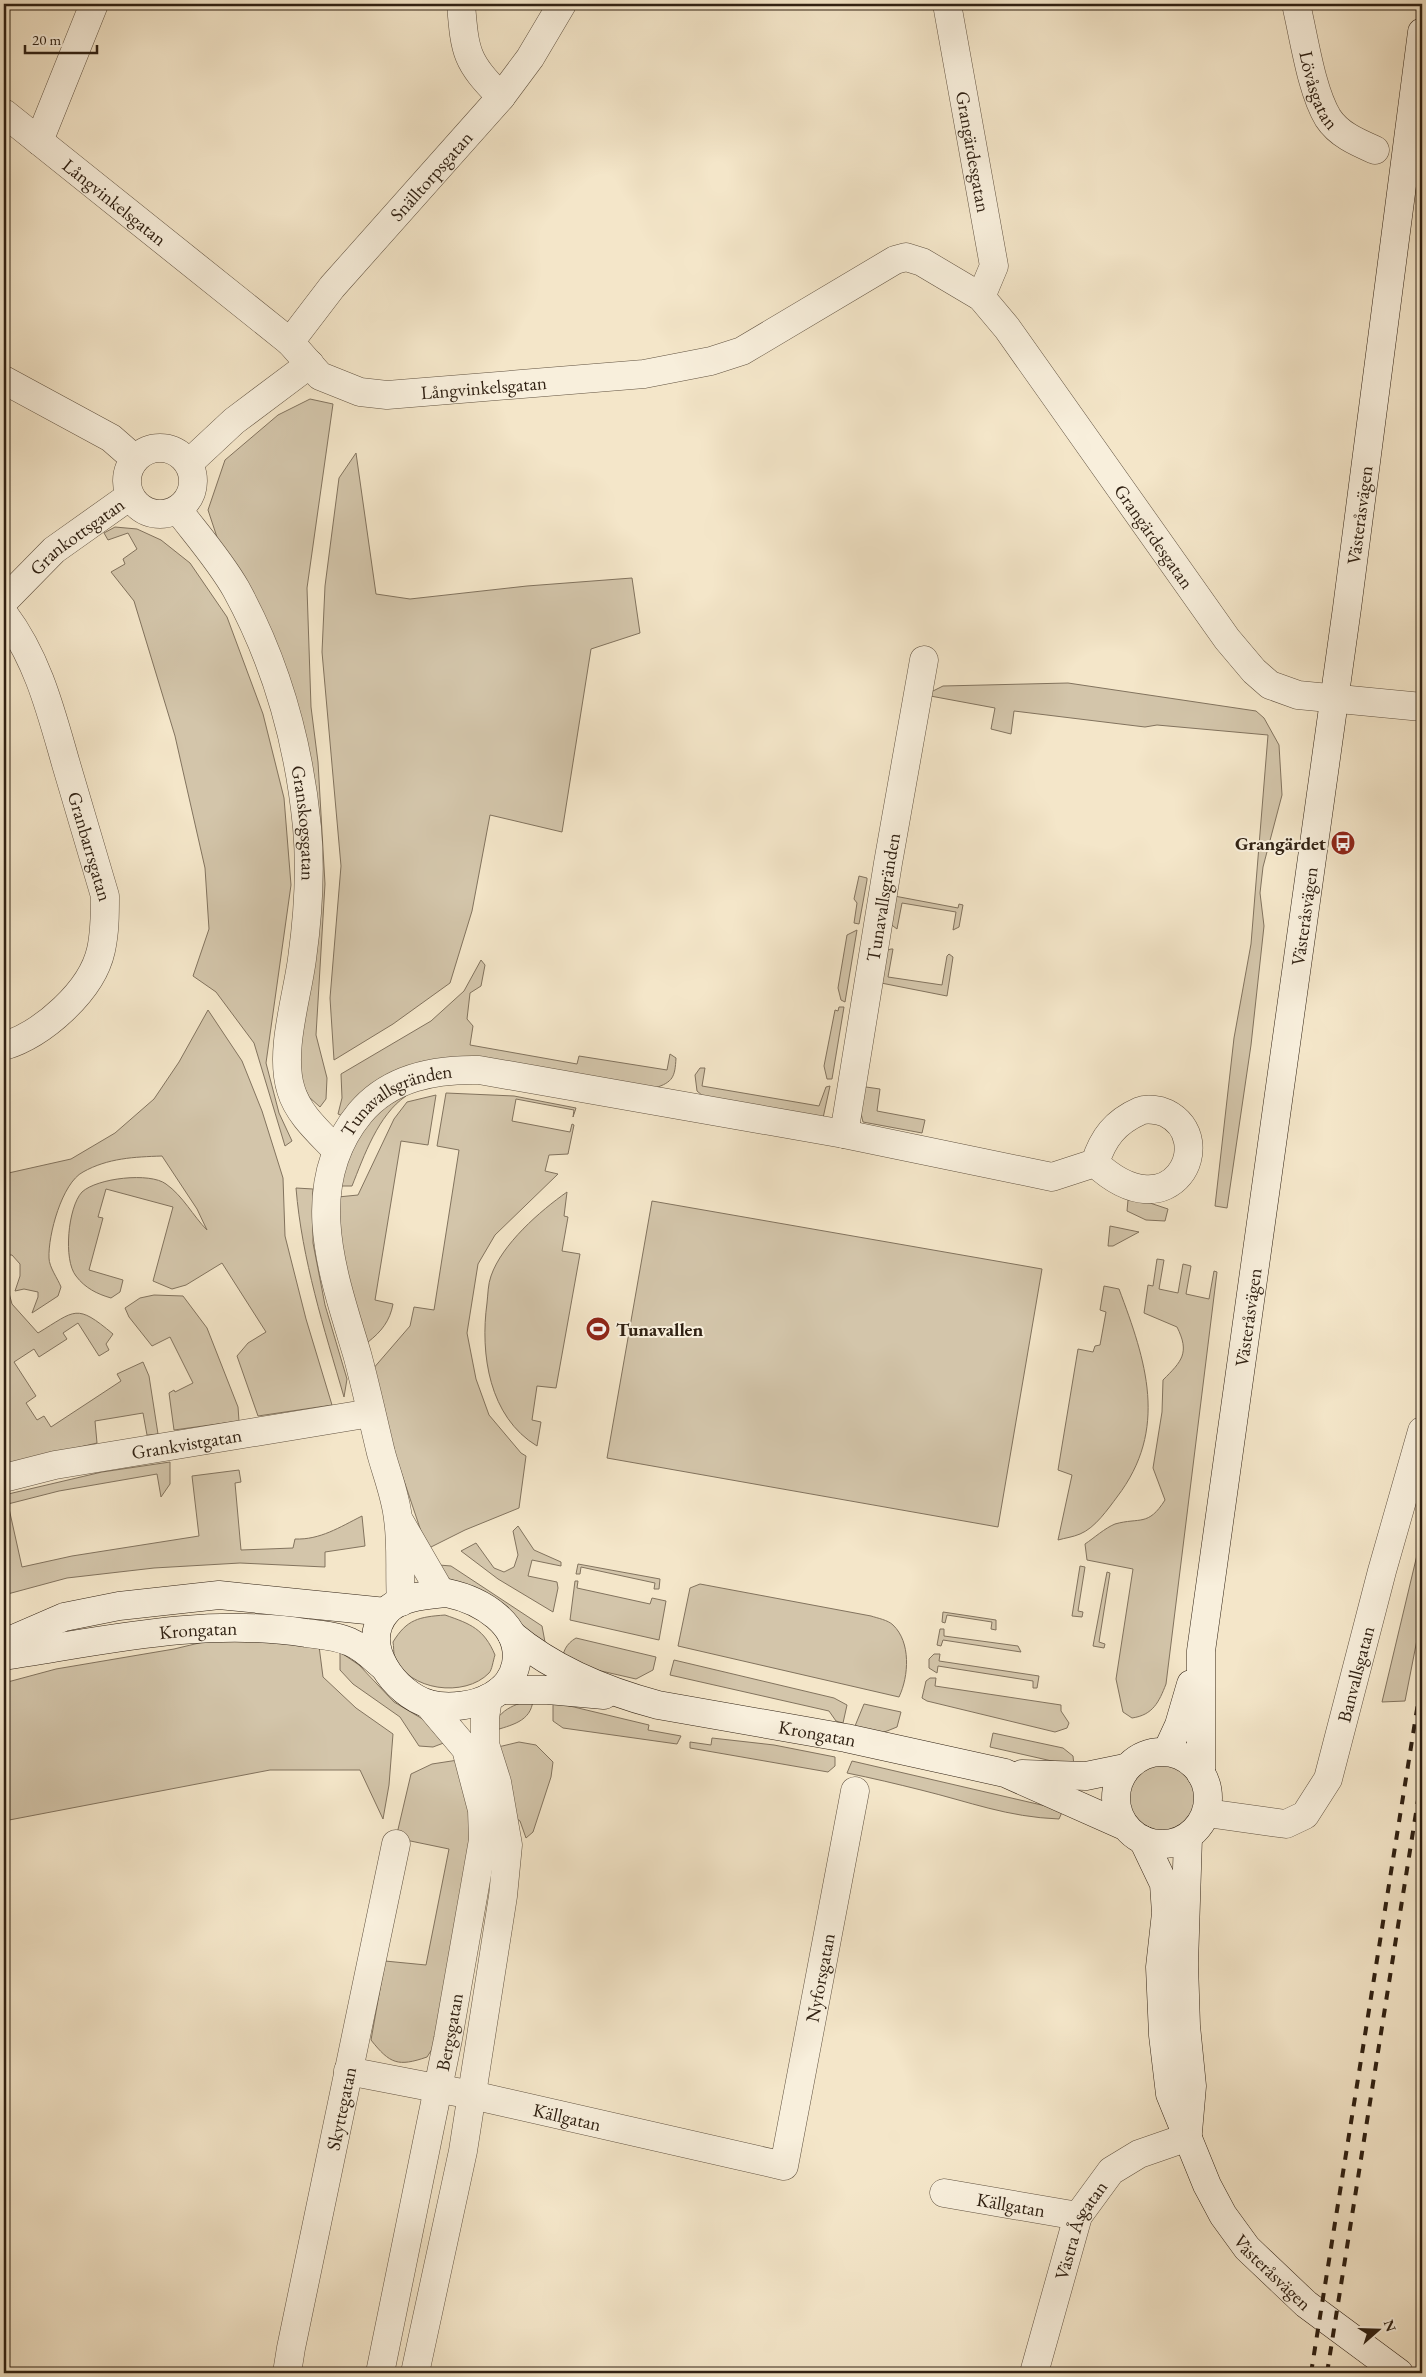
<svg xmlns="http://www.w3.org/2000/svg" width="1426" height="2377" font-family="'EB Garamond',serif">
  <style>
    .green { fill: #d3c5aa; stroke: #82735e }
    .lines { fill: none; stroke-linecap: round; stroke-linejoin: round }
    .street-casing { stroke: #615240; stroke-width: 29 }
    .secondary-casing { stroke: #302113; stroke-width: 29 }
    .street { stroke: #f8efdc; stroke-width: 28 }
    .secondary { stroke: #f8efdc; stroke-width: 28 }
    .rail { stroke: #302113; stroke-width: 4; stroke-dasharray: 9 9; stroke-linecap: butt }
    .labels { text-anchor: middle; stroke-width: 4; stroke-linejoin: round; paint-order: stroke }
    .street-label { font-size: 19px; fill: #302113; stroke: #f8efdc }
    .poi-label { font-size: 19px; font-weight: bold; fill: #302113; stroke: #f8efdc; text-anchor: end }
  </style>
  <rect width="100%" height="100%" fill="#f4e6c9"/>
  <filter id="stains"><feTurbulence type="fractalNoise" baseFrequency=".004" numOctaves="4"/><feColorMatrix values="0 0 0 0 .2 0 0 0 0 .09 0 0 0 0 .02 0 0 0 .5 -.17"/></filter>
  <radialGradient id="worn" r=".72"><stop offset=".6" stop-color="#630" stop-opacity="0"/><stop offset="1" stop-color="#630" stop-opacity=".3"/></radialGradient>
  <path class="green" d="M 310,399 L 333,404 L 307,588 L 311,707 L 318,762 L 325,884 L 316,1035 L 327,1078 L 326,1099 L 320,1107 L 309,1097 L 299,1076 L 313,827 L 208,510 L 225,460 L 278,415 Z
    M 356,453 L 376,594 L 410,599 L 527,586 L 632,578 L 640,633 L 591,649 L 562,832 L 490,815 L 472,911 L 450,983 L 393,1024 L 334,1060 L 330,998 L 341,866 L 322,652 L 325,586 L 339,478 Z
    M 115,527 L 137,529 L 161,540 L 190,563 L 227,617 L 263,714 L 284,798 L 291,885 L 266,1063 L 279,1113 L 292,1141 L 285,1146 L 254,1043 L 216,992 L 193,976 L 209,929 L 205,868 L 175,736 L 134,601 L 111,572 L 125,564 L 123,559 L 137,549 L 128,533 L 108,540 L 104,533 Z
    M 1068,683 L 1256,711 L 1264,718 L 1279,745 L 1282,795 L 1263,867 L 1260,893 L 1264,926 L 1251,1045 L 1227,1208 L 1215,1206 L 1234,1038 L 1251,944 L 1268,735 L 1157,725 L 1145,727 L 1014,711 L 1011,734 L 991,729 L 995,708 L 925,695 L 943,686 Z
    M 859,876 L 867,878 L 867,880 L 859,924 L 854,923 L 857,903 L 854,899 Z
    M 889,895 L 958,908 L 959,904 L 963,905 L 959,927 L 953,930 L 956,912 L 902,903 L 897,929 L 885,920 Z
    M 857,930 L 845,1002 L 841,1000 L 838,988 L 847,935 Z
    M 891,949 L 893,949 L 888,977 L 942,985 L 947,956 L 949,954 L 953,957 L 947,996 L 876,982 L 881,952 Z
    M 481,960 L 485,965 L 481,986 L 470,993 L 467,1019 L 473,1026 L 470,1045 L 577,1064 L 579,1056 L 667,1070 L 670,1054 L 676,1058 C 675,1077 673,1082 655,1088 L 474,1059 L 343,1116 L 338,1114 L 342,1098 L 341,1074 L 431,1021 L 464,991 Z
    M 839,1007 L 844,1007 L 832,1079 L 827,1079 L 824,1066 L 835,1010 L 838,1011 Z
    M 208,1010 L 242,1061 L 262,1111 L 283,1178 L 285,1236 L 306,1319 L 332,1405 L 258,1416 L 237,1356 L 248,1343 L 266,1332 L 222,1263 L 186,1285 L 172,1289 L 153,1281 L 173,1207 L 106,1189 L 98,1217 L 103,1218 L 89,1270 L 123,1280 L 120,1292 L 111,1298 C 97,1294 85,1288 76,1276 C 63,1260 68,1207 82,1192 C 97,1178 150,1172 166,1184 C 183,1196 193,1216 207,1230 L 197,1209 L 162,1156 C 134,1157 108,1158 83,1172 C 62,1183 48,1235 49,1258 C 49,1267 58,1279 61,1287 L 58,1296 L 32,1313 L 38,1297 L 38,1292 L 24,1289 L 15,1291 L 20,1276 L 20,1264 L 12,1255 L 4,1255 L 4,1174 L 71,1159 L 115,1133 L 154,1099 L 179,1062 Z
    M 700,1068 L 705,1068 L 702,1086 L 819,1106 L 826,1087 L 830,1086 L 823,1118 L 703,1096 L 697,1091 L 695,1075 Z
    M 859,1086 L 880,1089 L 877,1111 L 925,1120 L 922,1133 L 863,1122 L 857,1097 Z
    M 446,1093 L 514,1096 L 576,1108 L 573,1117 L 574,1110 L 516,1099 L 512,1121 L 570,1132 L 572,1124 L 574,1125 L 568,1154 L 549,1155 L 545,1171 L 558,1174 L 495,1235 L 478,1264 L 467,1333 L 476,1379 L 489,1415 L 521,1453 L 526,1456 L 519,1508 L 465,1530 L 427,1549 L 391,1442 L 372,1370 L 410,1326 L 414,1307 L 434,1310 L 459,1150 L 437,1146 Z
    M 436,1095 L 428,1145 L 401,1141 L 375,1300 L 393,1304 C 390,1321 381,1332 368,1342 L 362,1338 L 338,1244 L 338,1197 L 358,1195 L 394,1119 L 407,1102 Z
    M 406,1096 C 378,1115 364,1156 352,1186 L 339,1186 C 352,1149 365,1110 406,1096 Z
    M 296,1188 L 313,1189 L 313,1243 L 325,1305 L 347,1379 L 344,1397 C 324,1328 302,1260 296,1188 Z
    M 567,1192 L 564,1216 L 568,1217 L 562,1251 L 580,1254 L 556,1388 L 537,1386 L 532,1420 L 541,1422 L 537,1446 C 489,1417 480,1354 487,1303 C 488,1294 488,1284 491,1276 C 502,1244 540,1211 567,1192 Z
    M 1128,1200 L 1150,1203 L 1168,1209 L 1165,1221 L 1146,1220 L 1127,1211 Z
    M 652,1201 L 1042,1269 L 998,1527 L 607,1458 Z
    M 1110,1226 L 1139,1232 L 1113,1246 L 1108,1246 Z
    M 1157,1259 L 1164,1260 L 1159,1289 L 1178,1293 L 1183,1264 L 1191,1266 L 1186,1294 L 1209,1299 L 1214,1271 L 1217,1272 L 1166,1684 C 1159,1702 1153,1715 1132,1718 L 1123,1712 L 1116,1679 L 1133,1569 L 1087,1560 L 1085,1544 C 1094,1538 1105,1528 1115,1524 C 1140,1517 1148,1527 1165,1500 L 1153,1468 L 1162,1412 L 1163,1380 C 1182,1361 1190,1353 1177,1327 L 1144,1313 L 1148,1285 L 1153,1286 Z
    M 4,1281 L 6,1282 L 12,1304 L 38,1333 C 76,1310 76,1303 113,1334 L 106,1344 L 109,1350 L 99,1356 L 78,1323 L 63,1333 L 67,1339 L 39,1357 L 34,1349 L 14,1362 L 36,1396 L 26,1403 L 37,1420 L 44,1416 L 51,1427 L 121,1381 L 117,1374 L 143,1362 L 149,1376 L 158,1434 L 147,1435 L 143,1413 L 95,1421 L 97,1443 L 4,1465 Z
    M 1104,1286 L 1119,1289 C 1146,1361 1169,1429 1117,1497 C 1108,1509 1095,1528 1080,1534 C 1073,1537 1065,1538 1058,1540 L 1072,1475 L 1058,1470 L 1078,1349 L 1093,1352 L 1095,1346 L 1100,1345 L 1106,1312 L 1100,1310 Z
    M 154,1295 L 183,1296 L 207,1328 L 238,1407 L 239,1421 L 174,1430 L 169,1393 L 174,1390 L 175,1392 L 193,1383 L 170,1337 L 152,1346 L 129,1317 L 125,1308 L 140,1298 Z
    M 170,1462 L 170,1484 L 161,1497 L 157,1474 L 59,1491 L 8,1504 L 22,1567 L 72,1556 L 199,1536 L 192,1476 L 239,1470 L 241,1482 L 235,1483 L 241,1550 L 293,1548 L 295,1539 C 320,1540 340,1527 362,1516 L 365,1546 L 325,1552 L 325,1567 L 240,1563 L 154,1568 L 67,1578 L 4,1595 L 4,1495 L 102,1472 Z
    M 518,1526 L 534,1550 L 561,1562 L 561,1566 L 532,1560 L 528,1576 L 557,1582 L 558,1588 L 553,1612 L 498,1579 L 461,1551 L 476,1543 L 494,1568 L 504,1572 L 514,1567 L 518,1555 L 513,1531 Z
    M 1422,1534 L 1422,1614 L 1405,1701 L 1382,1702 Z
    M 578,1564 L 660,1579 L 659,1589 L 654,1589 L 655,1583 L 581,1567 L 580,1574 L 576,1574 Z
    M 439,1565 L 451,1566 L 542,1626 L 545,1642 L 541,1653 L 444,1577 Z
    M 1080,1566 L 1085,1567 L 1078,1611 L 1083,1612 L 1082,1617 L 1072,1616 Z
    M 1107,1572 L 1110,1573 L 1099,1642 L 1105,1644 L 1104,1648 L 1093,1646 Z
    M 575,1581 L 578,1581 L 577,1588 L 650,1604 L 652,1598 L 666,1601 L 659,1640 L 570,1620 Z
    M 700,1584 L 871,1616 C 877,1618 888,1620 893,1625 C 911,1642 909,1676 899,1697 L 678,1646 L 690,1588 Z
    M 943,1612 L 996,1620 L 996,1630 L 991,1629 L 992,1622 L 947,1615 L 945,1623 L 942,1622 Z
    M 445,1615 C 471,1624 484,1629 495,1655 C 493,1661 492,1670 489,1673 C 465,1698 408,1691 395,1657 C 393,1653 394,1646 393,1642 C 407,1619 419,1617 445,1615 Z
    M 940,1629 L 944,1629 L 944,1636 L 1018,1646 L 1021,1652 L 943,1640 L 941,1646 L 937,1645 Z
    M 220,1638 L 319,1646 L 323,1677 L 356,1708 L 393,1734 L 389,1785 L 383,1819 L 360,1770 L 270,1770 L 4,1821 L 4,1683 L 56,1669 L 174,1649 Z
    M 576,1638 L 656,1657 L 653,1670 L 636,1679 L 562,1662 C 563,1651 566,1644 576,1638 Z
    M 340,1652 L 359,1665 L 394,1702 L 441,1730 L 449,1741 L 433,1747 L 419,1746 L 400,1717 L 353,1684 L 340,1670 Z
    M 934,1654 L 940,1654 L 939,1661 L 1039,1676 L 1037,1688 L 1033,1688 L 1033,1681 L 938,1666 L 937,1673 L 929,1668 L 929,1659 Z
    M 674,1660 L 834,1698 L 847,1705 L 843,1723 L 836,1721 L 829,1711 L 670,1675 Z
    M 930,1678 L 936,1678 L 935,1686 L 1061,1705 L 1061,1711 L 1069,1723 L 1067,1728 L 1055,1732 L 927,1701 L 922,1698 L 926,1681 Z
    M 533,1700 C 531,1722 511,1725 493,1731 C 495,1711 516,1703 533,1700 Z
    M 553,1702 L 649,1725 L 648,1730 L 681,1736 L 677,1744 L 563,1728 L 553,1721 Z
    M 864,1704 L 901,1712 L 897,1727 L 882,1733 L 855,1726 Z
    M 993,1733 L 1063,1748 L 1073,1756 L 1074,1766 L 990,1747 Z
    M 712,1738 L 774,1745 L 835,1757 L 835,1766 L 828,1772 L 690,1748 L 690,1742 L 711,1745 Z
    M 519,1742 L 536,1745 L 553,1762 L 551,1777 L 533,1832 L 526,1838 L 520,1821 L 511,1815 L 494,1748 Z
    M 458,1760 L 473,1814 L 472,1872 L 440,2037 L 427,2057 C 398,2067 390,2064 371,2040 L 385,1961 L 426,1965 L 449,1849 L 396,1838 L 411,1774 L 432,1764 Z
    M 852,1761 L 1063,1810 L 1059,1819 C 1007,1817 970,1802 921,1790 C 897,1784 872,1778 847,1773 Z
    M1127 1799a35 35 0 1 1 70 0a35 35 0 1 1-70 0Z"/>
  <g class="lines">
    <defs>
      <g id="street">
        <path d="M 461,4 C 465,54 466,61 501,97"/>
        <path id="s1" d="M 947,4 L 994,266 L 981,297"/>
        <path id="s2" d="M 1296,4 C 1304,37 1311,90 1328,118 C 1339,135 1359,143 1375,150"/>
        <path id="s3" d="M 4,113 L 290,342 L 320,376 L 360,392 L 387,395 L 644,374 L 711,361 L 742,351 L 895,260 L 906,257 L 922,262 L 981,297 L 1007,328 L 1227,639 L 1254,671 L 1270,685 L 1298,695 L 1422,707"/>
        <path d="M 39,141 L 94,4"/>
        <path id="s4" d="M 290,342 L 332,287 L 501,97 L 530,58 L 562,4"/>
        <path d="M 4,380 L 111,438 L 135,459"/>
        <circle cx="160" cy="481" r="33"/>
        <path d="M 189,463 L 234,421 L 310,364"/>
        <path id="s5" d="M 178,510 C 198,536 220,561 236,589 C 276,662 299,744 307,827 C 311,871 308,916 302,959 C 297,998 279,1052 291,1090 C 298,1114 319,1132 336,1150"/>
        <path id="s6" d="M 4,601 L 54,550 L 130,496"/>
        <path id="s7" d="M 4,614 C 38,659 51,712 66,764 C 79,808 92,852 105,896 C 105,914 105,932 101,950 C 92,991 43,1034 4,1046"/>
        <path id="s8" d="M 844,1134 L 888,863 L 924,660"/>
        <path id="s9" d="M 4,1478 L 55,1465 L 371,1413"/>
        <path d="M 400,1522 L 441,1593"/>
        <path id="s10" d="M 401,1602 C 399,1575 402,1546 398,1519 C 396,1497 387,1475 381,1453 C 373,1420 366,1387 357,1354 C 333,1274 300,1186 360,1113 C 390,1077 435,1069 479,1070 L 844,1134 L 1052,1177 L 1095,1163 C 1103,1138 1115,1122 1140,1111 C 1147,1108 1159,1110 1166,1113 C 1219,1139 1172,1235 1095,1163"/>
        <path id="s11" d="M 1207,1813 L 1286,1824 L 1305,1815 L 1328,1779 L 1382,1571 L 1422,1431"/>
        <path id="s12" d="M 348,2071 L 472,2095 L 784,2166 L 855,1791"/>
        <path id="s13" d="M 944,2193 L 1078,2216"/>
        <path id="s14" d="M 287,2373 L 291,2348 L 396,1844"/>
        <path id="s15" d="M 380,2373 L 448,2039 L 483,1840 L 482,1810 L 466,1749 L 428,1704"/>
        <path d="M 415,2373 L 463,2151 L 503,1896 L 508,1845 L 497,1782 L 485,1744 L 485,1718 L 488,1698"/>
        <path id="s16" d="M 1034,2373 L 1078,2216 L 1111,2171 L 1139,2154 L 1188,2137"/>
      </g>
      <g id="secondary">
        <path d="M 447,1593 C 480,1600 523,1624 516,1664 C 513,1679 505,1688 492,1696 C 475,1706 448,1709 429,1704 C 395,1694 358,1645 386,1612 C 399,1596 428,1595 447,1593 Z"/>
        <path id="s17" d="M 512,1635 C 554,1670 605,1691 658,1705 L 846,1738 L 1005,1773 L 1122,1825"/>
        <path d="M 4,1643 L 64,1617 L 119,1606 L 219,1595 L 386,1612"/>
        <path id="s18" d="M 4,1656 C 103,1641 205,1617 306,1633 C 321,1635 337,1636 350,1642 C 364,1648 373,1658 384,1667"/>
        <path d="M 501,1690 L 548,1690 L 604,1695"/>
        <path d="M 1167,1751 L 1179,1725 L 1191,1684"/>
        <circle cx="1162" cy="1798" r="46"/>
        <path d="M 1022,1774 L 1086,1776 L 1125,1768"/>
        <path id="s19" d="M 1201,1774 L 1201,1651 L 1347,608 L 1422,32"/>
        <path d="M 1188,1837 L 1184,1964 L 1186,2026 L 1192,2086 L 1188,2132"/>
        <path id="s20" d="M 1143,1840 L 1164,1884 L 1166,1913 L 1160,1967 L 1163,2035 L 1170,2094 L 1207,2185 L 1223,2215 L 1247,2248 L 1306,2304 L 1399,2373"/>
      </g>
    </defs>
    <use href="#street" class="street-casing"/>
    <use href="#secondary" class="secondary-casing"/>
    <use href="#street" class="street"/>
    <use href="#secondary" class="secondary"/>
    <path class="rail" d="M 1311,2373 L 1422,1678
      M 1327,2373 L 1422,1775"/>
  </g>
  <defs>
    <symbol id="bus-disc" viewBox="-11 -11 22 22"><circle r="9.5" fill="#8f2418" stroke="#f8efdc"/><path d="M-5-6H5V4H4V6H2V4H-2V6H-4V4H-5ZM-3.5-4V0h7V-4ZM-3.5 1.2v1.5H-2V1.2ZM2 1.2v1.5H3.5V1.2Z" fill="#fff"/></symbol>
    <symbol id="stadium-disc" viewBox="-11 -11 22 22"><circle r="9.5" fill="#8f2418" stroke="#f8efdc"/><path d="M0-5a6.5 5 0 1 0 0 10a6.5 5 0 1 0 0-10ZM-3.5-1.8h7v3.6h-7Z" fill="#fff"/></symbol>
  </defs>
  <g fill-rule="evenodd">
    <use href="#bus-disc" x="1329" y="829" width="28" height="28"/>
    <use href="#stadium-disc" x="584" y="1315" width="28" height="28"/>
  </g>
  <g class="labels">
    <g class="street-label">
      <text dy="7" stroke="none"><textPath href="#s2" startOffset="89">Lövåsgatan</textPath></text>
      <text dy="7" stroke="none"><textPath href="#s1" startOffset="150">Grangärdesgatan</textPath></text>
      <text dy="7" stroke="none"><textPath href="#s4" startOffset="218">Snälltorpsgatan</textPath></text>
      <text dy="7" stroke="none"><textPath href="#s3" startOffset="142">Långvinkelsgatan</textPath></text>
      <text dy="7" stroke="none"><textPath href="#s3" startOffset="579">Långvinkelsgatan</textPath></text>
      <text dy="7" stroke="none"><textPath href="#s19" startOffset="1270">Västeråsvägen</textPath></text>
      <text dy="7" stroke="none"><textPath href="#s3" startOffset="1411">Grangärdesgatan</textPath></text>
      <text dy="7" stroke="none"><textPath href="#s6" startOffset="98">Grankottsgatan</textPath></text>
      <text dy="7" stroke="none"><textPath href="#s5" startOffset="344">Granskogsgatan</textPath></text>
      <text dy="7" stroke="none"><textPath href="#s7" startOffset="249">Granbarrsgatan</textPath></text>
      <text dy="7" stroke="none"><textPath href="#s8" startOffset="240">Tunavallsgränden</textPath></text>
      <text dy="7" stroke="none"><textPath href="#s19" startOffset="865">Västeråsvägen</textPath></text>
      <text dy="7" stroke="none"><textPath href="#s10" startOffset="545">Tunavallsgränden</textPath></text>
      <text dy="7" stroke="none"><textPath href="#s19" startOffset="460">Västeråsvägen</textPath></text>
      <text dy="7" stroke="none"><textPath href="#s9" startOffset="186">Grankvistgatan</textPath></text>
      <text dy="7" stroke="none"><textPath href="#s18" startOffset="196">Krongatan</textPath></text>
      <text dy="7" stroke="none"><textPath href="#s11" startOffset="252">Banvallsgatan</textPath></text>
      <text dy="7" stroke="none"><textPath href="#s17" startOffset="325">Krongatan</textPath></text>
      <text dy="7" stroke="none"><textPath href="#s12" startOffset="638">Nyforsgatan</textPath></text>
      <text dy="7" stroke="none"><textPath href="#s15" startOffset="348">Bergsgatan</textPath></text>
      <text dy="7" stroke="none"><textPath href="#s14" startOffset="270">Skyttegatan</textPath></text>
      <text dy="7" stroke="none"><textPath href="#s12" startOffset="224">Källgatan</textPath></text>
      <text dy="7" stroke="none"><textPath href="#s13" startOffset="68">Källgatan</textPath></text>
      <text dy="7" stroke="none"><textPath href="#s16" startOffset="151">Västra Åsgatan</textPath></text>
      <text dy="7" stroke="none"><textPath href="#s20" startOffset="468">Västeråsvägen</textPath></text>
    </g>
    <g class="poi-label">
      <text x="1326" y="850">Grangärdet</text>
      <text x="616" y="1336" text-anchor="start">Tunavallen</text>
    </g>
  </g>
  <rect width="1426" height="2377" fill="none" stroke="#f4e6c9" stroke-width="20"/>
  <rect x="5" y="5" width="1416" height="2367" fill="none" stroke="#302113" stroke-width="2.5"/>
  <rect x="10" y="10" width="1406" height="2357" fill="none" stroke="#302113"/>
  <g transform="translate(1378 2330) rotate(70)" stroke="#f8efdc" stroke-width="4" paint-order="stroke">
  <path d="M0-4L9 19L0 12L-9 19Z" fill="#302113"/>
  <text y="-8" font-size="14" font-weight="bold" text-anchor="middle" fill="#302113">N</text>
  </g>
  <path d="M25 45v8h72v-8" fill="none" stroke="#302113" stroke-width="2.5"/>
  <text x="32" y="45" font-size="15" fill="#302113" stroke="#f8efdc" stroke-width="4" paint-order="stroke">20 m</text>
  <rect width="100%" height="100%" filter="url(#stains)"/>
  <rect width="100%" height="100%" fill="url(#worn)"/>
</svg>
